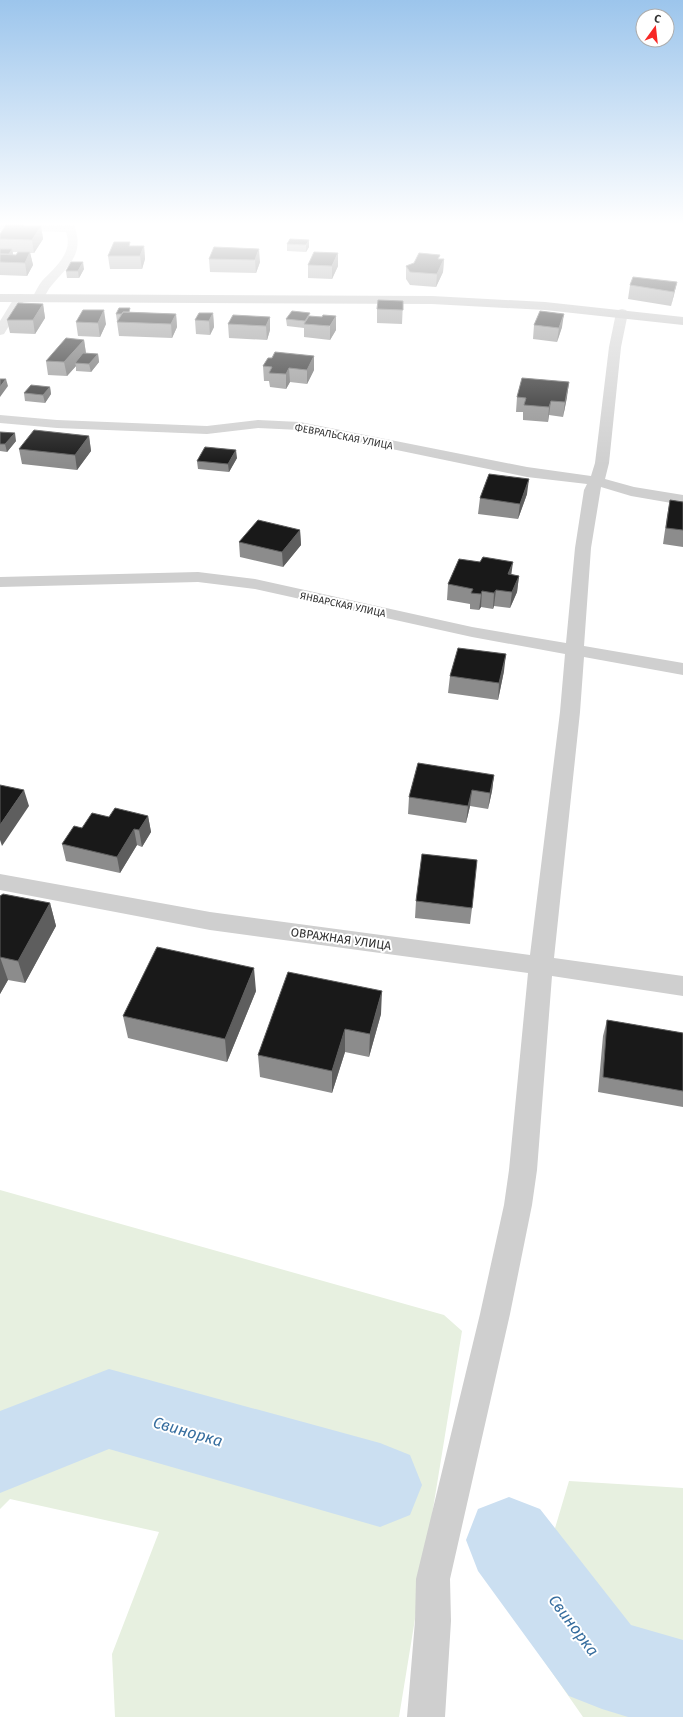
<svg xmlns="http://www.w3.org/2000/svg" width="683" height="1717" font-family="'Fira Sans',sans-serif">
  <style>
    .green { fill: #e7f0e0 }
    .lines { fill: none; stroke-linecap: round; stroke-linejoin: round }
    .river { fill: #cbdff1; fill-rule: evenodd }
    .minor { fill: #cfcfcf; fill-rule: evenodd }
    .secondary { fill: #bcbcbc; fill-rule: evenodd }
    .wall { fill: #8c8c8c; fill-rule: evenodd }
    .shaded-wall { fill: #5e5e5e }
    .building { fill: #191919; stroke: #5e5e5e }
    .labels { text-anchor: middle; stroke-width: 4; stroke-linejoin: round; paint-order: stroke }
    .far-street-label { font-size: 10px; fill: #323232; stroke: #fff }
    .street-label { font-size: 12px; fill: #323232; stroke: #fff }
    .near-water-label { font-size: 16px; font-style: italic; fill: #366d9e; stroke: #fff }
  </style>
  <rect width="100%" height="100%" fill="#fff"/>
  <path class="green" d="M 0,1190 L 444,1315 L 462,1331 L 399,1717 L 115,1717 L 112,1654 L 159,1532 L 10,1499 L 0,1509 Z
    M 569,1481 L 683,1488 L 683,1717 L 583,1717 L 533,1645 L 553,1535 Z"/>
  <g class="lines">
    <path class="river" d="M 109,1369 L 380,1443 L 410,1455 L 422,1485 L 410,1515 L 380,1527 L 109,1449 L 0,1493 L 0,1411 Z
      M 509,1497 L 540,1509 L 631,1625 L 683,1640 L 683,1717 L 628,1717 L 602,1709 L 569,1696 L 478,1571 L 466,1540 L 478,1509 Z"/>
    <path class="minor" d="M 0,225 L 74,225 C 85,253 69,265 52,285 C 48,289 46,295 42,301 L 34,301 L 32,298 C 35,293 38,286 42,281 C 54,268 74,253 66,232 L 0,231 Z
      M 20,294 L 24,295 L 26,298 L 4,334 L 0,335 L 0,321 L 16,295 Z
      M 622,309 L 626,310 L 628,313 L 621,347 L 609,463 L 605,479 L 634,487 L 683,495 L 683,505 L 631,496 L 601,487 L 591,548 L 584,646 L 683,663 L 683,675 L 584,657 L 580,712 L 554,958 L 683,976 L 683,996 L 552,976 L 537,1170 L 532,1205 L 510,1314 L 450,1579 L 451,1621 L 445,1717 L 407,1717 L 415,1621 L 416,1579 L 480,1314 L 504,1205 L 509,1170 L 528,973 L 210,930 L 0,890 L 0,874 L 210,912 L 530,955 L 560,712 L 565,654 L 472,637 L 255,589 L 198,582 L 0,587 L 0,577 L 198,572 L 255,579 L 472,627 L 566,643 L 575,548 L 584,490 L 587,484 L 527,477 L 300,430 L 258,428 L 207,434 L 57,428 L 0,423 L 0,415 L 57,420 L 207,426 L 258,420 L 300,422 L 527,467 L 591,476 L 595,463 L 609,347 L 616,313 L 618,310 Z"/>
    <path class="secondary" d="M 0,294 L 432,296 L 545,302 L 683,317 L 683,325 L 545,310 L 432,304 L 0,302 Z"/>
  </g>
  <path class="wall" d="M 26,226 L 41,226 L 43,239 L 34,253 L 30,253 L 33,265 L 27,276 L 0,275 L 0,239 ZM 13,252 L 18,252 L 16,255 L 13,255 Z
    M 290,239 L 309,247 L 306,252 L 287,251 L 287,244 Z
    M 130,246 L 144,246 L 145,259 L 142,269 L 110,269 L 108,256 Z
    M 214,247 L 260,262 L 256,273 L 210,272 L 209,259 Z
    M 440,259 L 444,259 L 443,272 L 436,287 L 410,285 L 406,279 L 406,266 Z
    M 308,265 L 338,266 L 332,279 L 308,278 Z
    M 84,269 L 79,278 L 67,278 L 66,271 Z
    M 677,282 L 671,306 L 628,299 L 630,285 Z
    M 403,301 L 402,324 L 377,323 L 377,309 Z
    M 43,304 L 45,318 L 35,334 L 10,333 L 7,320 Z
    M 83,310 L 106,324 L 100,337 L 78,336 L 76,322 Z
    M 131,312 L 176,314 L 177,327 L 172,338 L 119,336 L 117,322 L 118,321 L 117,321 L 116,314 Z
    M 213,313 L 214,327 L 210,335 L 196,334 L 195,320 Z
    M 310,316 L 336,330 L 330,340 L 304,337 L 304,328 L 287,326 L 286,319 Z
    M 270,317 L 270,330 L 267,340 L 229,338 L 228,324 Z
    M 534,325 L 562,327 L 557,342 L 533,339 Z
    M 84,340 L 86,353 L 98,354 L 99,362 L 91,372 L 76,371 L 76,366 L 67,376 L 48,375 L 46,361 Z
    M 314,356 L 314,370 L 307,384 L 290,382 L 286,389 L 270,387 L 269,381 L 264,381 L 263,366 L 272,358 Z
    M 50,387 L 51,394 L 45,403 L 25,401 L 24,393 Z
    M 517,397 L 567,397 L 563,417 L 549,415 L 548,422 L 523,420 L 523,412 L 516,412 Z
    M 0,432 L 16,441 L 7,452 L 0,451 Z
    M 89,436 L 91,451 L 77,470 L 22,464 L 19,449 Z
    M 237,458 L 229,472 L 198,469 L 197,461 Z
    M 527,494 L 518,519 L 478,514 L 480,498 Z
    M 670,500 L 683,502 L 683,547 L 663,544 L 667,516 Z
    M 300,530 L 301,545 L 283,567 L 240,557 L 239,542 Z
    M 511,574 L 519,576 L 517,592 L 510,608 L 494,606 L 493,609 L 481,607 L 479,610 L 470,609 L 470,604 L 447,600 L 448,584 Z
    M 504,671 L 498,700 L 448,693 L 450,676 Z
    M 494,775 L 492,791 L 488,809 L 470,806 L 466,823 L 408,814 L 409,797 Z
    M 148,816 L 151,832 L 142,847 L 137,845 L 120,873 L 66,861 L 62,844 L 82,828 L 109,817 Z
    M 0,896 L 50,903 L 56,926 L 25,983 L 8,980 L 0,994 Z
    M 416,901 L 472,908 L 470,924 L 415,918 Z
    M 256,991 L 227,1062 L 128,1038 L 123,1016 Z
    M 381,1014 L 369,1057 L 345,1052 L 332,1093 L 260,1077 L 258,1055 Z
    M 607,1020 L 683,1033 L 683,1107 L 598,1092 L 603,1036 Z"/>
  <path class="shaded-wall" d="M 41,226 L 43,239 L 34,253 L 32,240 Z
    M 309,240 L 309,247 L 306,252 L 306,245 Z
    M 144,246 L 145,259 L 142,269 L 140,256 Z
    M 12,249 L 13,255 L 9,255 Z
    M 259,249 L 260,262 L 256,273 L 255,260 Z
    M 30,252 L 33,265 L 27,276 L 25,263 Z
    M 338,253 L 338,266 L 332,279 L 332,266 Z
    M 444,259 L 443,272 L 436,287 L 437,274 Z
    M 83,262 L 84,269 L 79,278 L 78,271 Z
    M 677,282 L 674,295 L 671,306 L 674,292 Z
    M 43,304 L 45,318 L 35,334 L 33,320 Z
    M 104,310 L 106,324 L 100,337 L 98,323 Z
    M 213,313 L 214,327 L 210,335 L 209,321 Z
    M 176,314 L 177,327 L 172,338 L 171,324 Z
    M 564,314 L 562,327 L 557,342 L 559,328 Z
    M 336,316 L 336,330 L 330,340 L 330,326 Z
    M 270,317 L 270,330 L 267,340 L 266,326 Z
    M 84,340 L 86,354 L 75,363 L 76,366 L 67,376 L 64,362 Z
    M 98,354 L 99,362 L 91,372 L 89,364 Z
    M 314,356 L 314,370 L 307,384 L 307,370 Z
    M 289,368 L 290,382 L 286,389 L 286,374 Z
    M 6,379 L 8,386 L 0,397 L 0,387 Z
    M 569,382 L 567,397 L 563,417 L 565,402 Z
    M 50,387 L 51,394 L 45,403 L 43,395 Z
    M 551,401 L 548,422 L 549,407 Z
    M 15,433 L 16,441 L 7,452 L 5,444 Z
    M 89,436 L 91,451 L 77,470 L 75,455 Z
    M 236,450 L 237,458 L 229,472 L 228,464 Z
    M 529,479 L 527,494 L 518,519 L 520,504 Z
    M 300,530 L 301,545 L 283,567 L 282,552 Z
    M 513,562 L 511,577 L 508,574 Z
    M 519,576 L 517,592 L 510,608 L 512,592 Z
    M 496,590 L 494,606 L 493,609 L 494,593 Z
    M 482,591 L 481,607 L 479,610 L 481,594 Z
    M 506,654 L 504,671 L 498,700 L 499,683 Z
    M 494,775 L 492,791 L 488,809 L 490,793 Z
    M 24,790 L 29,806 L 2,846 L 0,840 L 0,825 Z
    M 472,790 L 470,806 L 466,823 L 468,806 Z
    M 148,816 L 151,832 L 142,847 L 139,830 Z
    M 134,829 L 137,845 L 120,873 L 117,857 Z
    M 50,903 L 56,926 L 25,983 L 18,961 Z
    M 0,957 L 8,980 L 0,994 Z
    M 254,968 L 256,991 L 227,1062 L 225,1039 Z
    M 382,991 L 381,1014 L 369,1057 L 370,1034 Z
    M 345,1029 L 345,1052 L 332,1093 L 332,1071 Z"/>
  <path class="building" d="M 6,225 L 24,225 L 24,226 L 41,226 L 32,240 L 0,239 L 0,234 Z
    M 290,239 L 309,240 L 306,245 L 287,244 Z
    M 114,242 L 130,242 L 129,246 L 144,246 L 140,256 L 108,256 Z
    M 214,247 L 259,249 L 255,260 L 209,259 Z
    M 0,249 L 12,249 L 9,254 L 0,254 Z
    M 18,252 L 30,252 L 25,263 L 0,262 L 0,254 L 16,255 Z
    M 314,252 L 338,253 L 332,266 L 308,265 Z
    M 419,253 L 440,255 L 438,259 L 444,259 L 437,274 L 410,272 L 406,266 L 414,263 Z
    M 71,262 L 83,262 L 78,271 L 66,271 Z
    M 633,277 L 677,282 L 674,292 L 630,285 Z
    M 378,300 L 403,301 L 403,310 L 377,309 Z
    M 18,303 L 43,304 L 33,320 L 7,320 Z
    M 119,308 L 130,308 L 129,312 L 123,312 L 122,314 L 116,314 Z
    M 83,310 L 104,310 L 98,323 L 76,322 Z
    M 292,311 L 310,313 L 305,321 L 286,319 Z
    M 540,311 L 564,314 L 559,328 L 534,325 Z
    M 123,312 L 176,314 L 171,324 L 117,322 Z
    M 199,313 L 213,313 L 209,321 L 195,320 Z
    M 233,315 L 270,317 L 266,326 L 228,324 Z
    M 323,315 L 336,316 L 330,326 L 304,324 L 309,316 L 322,317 Z
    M 66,338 L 84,340 L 64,362 L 46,361 Z
    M 275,352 L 314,356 L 307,370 L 289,368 L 286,374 L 269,373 L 272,367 L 263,366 L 268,358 L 272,358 Z
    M 83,353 L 98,354 L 89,364 L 75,363 Z
    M 522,378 L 569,382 L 565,402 L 551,401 L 549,407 L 524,405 L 526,398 L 517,397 Z
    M 0,379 L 6,379 L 0,387 Z
    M 31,385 L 50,387 L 43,395 L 24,393 Z
    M 34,430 L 89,436 L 75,455 L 19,449 Z
    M 0,432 L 15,433 L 5,444 L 0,444 Z
    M 205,447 L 236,450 L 228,464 L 197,461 Z
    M 489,474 L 529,479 L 520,504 L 480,498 Z
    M 670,500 L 683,502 L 683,530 L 666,528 Z
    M 258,520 L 300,530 L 282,552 L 239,542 Z
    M 483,557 L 513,562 L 508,574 L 519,576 L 512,592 L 496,590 L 494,593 L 482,591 L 481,594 L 471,593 L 473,589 L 448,584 L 459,559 L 480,562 Z
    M 458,648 L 506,654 L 499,683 L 450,676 Z
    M 418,763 L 494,775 L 490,793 L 472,790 L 468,806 L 409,797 Z
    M 0,785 L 24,790 L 0,825 Z
    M 115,808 L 148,816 L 139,830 L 134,829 L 117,857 L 62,844 L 74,826 L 82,828 L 92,813 L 109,817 Z
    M 422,854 L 477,860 L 472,908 L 416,901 Z
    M 3,894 L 50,903 L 18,961 L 0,957 L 0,958 L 0,896 Z
    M 157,947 L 254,968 L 225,1039 L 123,1016 Z
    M 288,972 L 382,991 L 370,1034 L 345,1029 L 332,1071 L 258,1055 Z
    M 607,1020 L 683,1033 L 683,1091 L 603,1077 Z"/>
  <linearGradient id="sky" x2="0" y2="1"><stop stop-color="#9cc5ec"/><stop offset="0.48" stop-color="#fff"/><stop offset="1" stop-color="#fff" stop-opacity="0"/></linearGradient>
  <rect width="683" height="465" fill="url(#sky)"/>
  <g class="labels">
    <g class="far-street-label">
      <text transform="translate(344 436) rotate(11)" y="4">ФЕВРАЛЬСКАЯ УЛИЦА</text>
      <text transform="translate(343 604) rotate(12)" y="4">ЯНВАРСКАЯ УЛИЦА</text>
    </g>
    <g class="street-label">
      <text transform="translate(341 939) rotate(8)" y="4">ОВРАЖНАЯ УЛИЦА</text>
    </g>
    <g class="near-water-label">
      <text transform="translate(188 1431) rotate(16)" y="6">Свинорка</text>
      <text transform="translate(574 1625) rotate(53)" y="6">Свинорка</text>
    </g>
  </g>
  <g transform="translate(655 28) rotate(15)"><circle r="19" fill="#ffffff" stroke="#adadad"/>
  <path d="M0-3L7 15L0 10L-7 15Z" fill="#f72826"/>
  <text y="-6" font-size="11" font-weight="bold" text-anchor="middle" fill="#323232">С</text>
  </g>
</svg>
